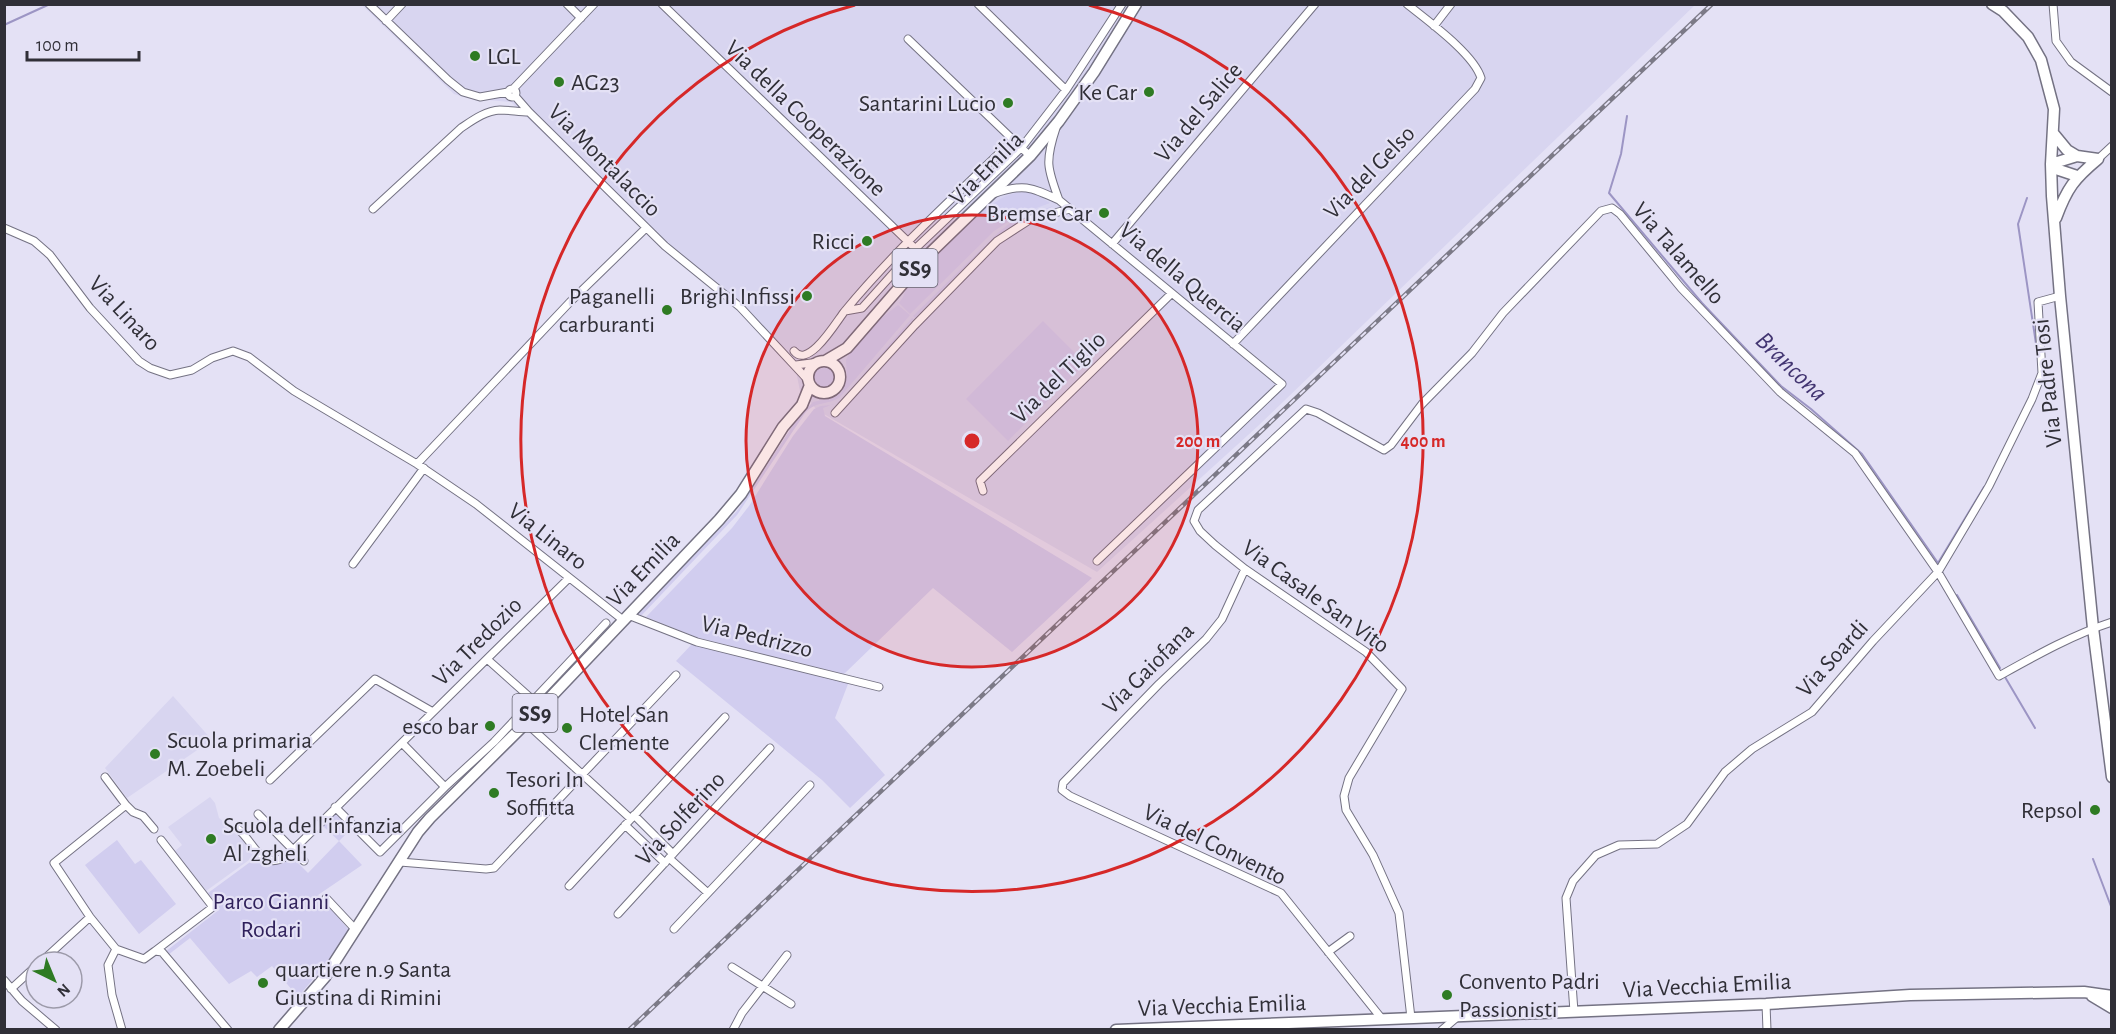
<svg xmlns="http://www.w3.org/2000/svg" width="2116" height="1034" font-family="'Alegreya Sans',sans-serif">
  <style>
    .built { fill: #d8d5f0 }
    .green { fill: #d1cdef }
    .lines { fill: none; stroke-linecap: round; stroke-linejoin: round }
    .stream { stroke: #9c95c4; stroke-width: 2 }
    .street-casing { stroke: #747283; stroke-width: 9 }
    .secondary-casing { stroke: #747283; stroke-width: 13 }
    .primary-casing { stroke: #747283; stroke-width: 13 }
    .street { stroke: #fff; stroke-width: 7 }
    .secondary { stroke: #fff; stroke-width: 10 }
    .primary { stroke: #fff; stroke-width: 10 }
    .rail-casing { stroke: #7c7a87; stroke-width: 4.5 }
    .rail { stroke: #e4e1f5; stroke-width: 2; stroke-dasharray: 7; stroke-linecap: butt }
    .ring { fill: none; stroke: #d62828; stroke-width: 3 }
    .poi-dot { fill: #2e7b23; stroke: #e4e1f5; stroke-width: 2 }
    .labels { text-anchor: middle; stroke-width: 4.5; stroke-linejoin: round; paint-order: stroke }
    .shield { fill: #e4e1f5; stroke: #666470; stroke-width: 1.5 }
    .shield-label { font-size: 22px; font-weight: bold; fill: #302f37 }
    .poi-label { font-size: 24px; fill: #302f37; stroke: #e4e1f5; text-anchor: start }
    .street-label { font-size: 24px; fill: #302f37; stroke: #e4e1f5 }
    .park-label { font-size: 24px; fill: #30215b; stroke: #e4e1f5 }
    .water-label { font-size: 26px; font-style: italic; fill: #433672; stroke: #e4e1f5 }
    .centre { fill: #d62828; stroke: #e4e1f5; stroke-width: 3 }
    .ring-label { font-size: 18px; text-anchor: middle; font-weight: bold; fill: #d62828; stroke: #e4e1f5; stroke-width: 4.5; stroke-linejoin: round; paint-order: stroke }
  </style>
  <rect width="100%" height="100%" fill="#e4e1f5"/>
  <path class="built" d="M 362,5 L 1695,5 L 1258,426 L 1097,572 L 817,410 L 800,391 L 796,371 L 731,302 L 675,260 L 511,102 L 467,98 L 454,94 Z
    M 173,696 L 212,740 L 127,798 L 105,768 Z
    M 210,797 L 215,803 L 219,818 L 239,834 L 256,855 L 206,891 L 175,851 L 182,845 L 168,827 Z"/>
  <path class="green" d="M 1026,192 L 1037,195 L 1050,203 L 1020,214 L 994,231 L 910,314 L 899,303 L 903,297 L 909,282 L 988,205 L 990,207 C 1002,196 1011,193 1026,192 Z
    M 1053,206 C 1048,210 1045,210 1040,212 C 1027,218 1013,225 1000,234 L 915,318 L 913,316 L 1000,231 L 1013,221 Z
    M 898,305 L 910,315 L 840,397 C 827,406 817,400 805,413 L 737,515 L 640,617 L 639,613 L 737,511 L 799,416 L 813,402 L 835,397 L 841,393 L 847,378 L 846,360 L 849,354 L 876,320 L 878,321 Z
    M 912,318 L 914,319 L 842,401 L 823,408 L 825,416 L 1092,578 L 1012,652 L 933,588 L 844,674 L 699,638 L 646,617 L 732,528 L 749,506 L 793,436 L 814,409 L 821,406 L 832,405 L 842,400 Z
    M 1043,321 L 1085,363 L 1008,441 L 966,399 Z
    M814 376a11 11 0 1 1 22 0a11 11 0 1 1-22 0Z
    M 692,644 L 847,681 L 848,684 L 835,718 L 885,775 L 850,808 L 822,780 L 676,661 Z
    M 335,814 L 351,829 L 339,841 L 362,865 L 318,895 L 350,931 L 325,965 L 298,997 L 272,966 L 257,977 L 251,971 L 229,984 L 190,938 L 168,955 L 165,952 L 220,909 L 208,893 L 257,857 L 262,860 L 291,856 L 308,873 L 339,841 L 323,826 Z
    M 117,840 L 135,864 L 141,860 L 176,904 L 139,934 L 85,865 Z"/>
  <g class="lines">
    <path class="stream" d="M 4,25 L 50,4
      M 1627,116 L 1621,154 L 1609,193 L 1702,303 L 1781,386 L 1811,409 L 1862,454 L 1938,563 L 1984,487
      M 2027,198 L 2018,224 L 2038,357
      M 1957,595 L 2000,668
      M 2005,677 L 2035,728
      M 2093,859 L 2112,909"/>
    <defs>
      <path id="street" d="M 369,4 L 448,80 L 463,92 L 480,97 L 508,92
        M 567,4 L 581,18
        M 662,4 L 925,258
        M 978,4 L 1066,90
        M 2053,4 L 2056,41 L 2071,62 L 2112,92
        M 386,21 L 402,4
        M 1434,26 L 1451,4
        M 908,39 L 1030,156
        M508 93a4 4 0 1 1 8 0a4 4 0 1 1-8 0Z
        M 513,89 L 594,4
        M 515,96 L 529,112
        M 1056,128 C 1045,161 1047,168 1059,200
        M 2098,159 L 2112,146
        M 993,194 C 1023,183 1031,187 1059,200 L 1282,384 L 1097,561
        M 373,209 L 461,128 C 473,120 485,111 500,110 C 510,110 519,112 529,112 L 665,246 L 740,307 L 808,380
        M 4,228 L 34,241 L 50,255 L 90,308 L 139,361 L 150,368 L 170,375 L 192,370 L 212,358 L 233,351 L 249,357 L 294,391 L 417,464 L 476,504 L 623,620
        M 1112,244 L 1315,4
        M 845,311 L 862,308 L 915,249 L 1022,147 L 1066,90 L 1122,4
        M 1233,344 L 1475,89 L 1481,78 C 1474,54 1428,21 1407,4
        M 794,351 C 808,369 835,324 844,312 C 895,250 956,195 1014,139
        M 796,365 L 819,362
        M 835,413 L 915,325 L 997,241 L 1031,219 L 1070,209
        M 417,464 L 570,302 L 646,228
        M 983,491 L 980,481 L 1171,294
        M 353,564 L 424,468
        M 1245,569 L 1222,619 L 1206,639 L 1159,684 L 1063,783 L 1062,790 L 1070,796 L 1281,893 L 1382,1019
        M 628,615 L 697,642 L 879,687
        M 487,659 L 533,700
        M 526,723 L 631,819
        M 402,743 L 445,787
        M 105,777 L 126,805 L 54,863 L 90,917 L 116,949
        M 270,780 L 375,679 L 433,712
        M 126,805 L 133,812 L 143,816 L 154,829
        M 335,807 L 380,852 L 445,787 L 494,742 L 606,623
        M 258,814 L 304,861
        M 634,815 L 673,854
        M 625,825 L 665,863
        M 238,829 C 255,843 261,872 287,856 L 569,578
        M 669,858 L 708,893
        M 400,862 L 486,869 L 494,868 L 676,675
        M 569,886 L 725,717
        M 326,898 L 356,930
        M 618,914 L 770,748
        M 674,929 L 810,785
        M 116,949 L 144,959 L 155,951 L 162,952 L 228,1030
        M 116,949 L 108,965 L 112,995 L 122,1030
        M 155,951 L 213,907 L 161,840
        M 1328,952 L 1350,936
        M 41,962 L 90,917
        M 732,967 L 791,1004
        M 4,980 L 22,1001 L 56,1030
        M 11,989 L 36,966
        M 1766,1004 L 1767,1030
        M 1574,1012 L 1566,898 L 1573,881 L 1596,855 L 1619,845 L 1657,844 L 1687,824 L 1725,772 L 1752,749 L 1812,712 L 1873,641 L 1938,572 L 1989,486 L 2032,399 L 2042,373 L 2038,302 L 2060,296
        M 1411,1018 L 1399,913 L 1373,855 L 1346,810 L 1344,796 L 1349,778 L 1402,689 L 1366,652 L 1245,569 L 1215,545 L 1200,531 L 1194,521 L 1198,510 L 1306,409 L 1318,413 L 1384,450 L 1391,445 L 1422,404 L 1472,353 L 1503,313 L 1601,211 L 1612,208 L 1620,214 L 1681,288 L 1780,392 L 1855,453 L 1938,572 L 1999,676 C 2035,656 2072,635 2112,622
        M 733,1030 L 742,1013 L 787,955
        M 1442,1030 L 1456,1018"/>
      <path id="secondary" d="M 1992,4 L 2003,11 L 2028,37 L 2041,60 L 2054,109 L 2051,164 L 2052,196 L 2060,296 L 2093,628 L 2112,777
        M 2053,133 L 2067,150 L 2077,156
        M 2051,164 L 2077,156 L 2098,159
        M 2051,164 L 2059,170 L 2077,176
        M 2056,218 C 2067,188 2074,179 2098,159
        M 2092,996 L 2112,1008
        M 1116,1030 L 1766,1004 L 1910,995 L 2084,992 L 2112,996"/>
      <path id="primary" d="M808 377a16 16 0 1 1 32 0a16 16 0 1 1-32 0Z
        M 825,361 L 847,348 L 925,258 L 1030,156 L 1059,121 L 1094,72 L 1136,4
        M 279,1030 L 325,977 L 418,832 L 430,818 L 526,723 L 719,520 L 741,494 L 783,427 L 802,405 L 810,385"/>
    </defs>
    <use href="#street" class="street-casing"/>
    <use href="#secondary" class="secondary-casing"/>
    <use href="#primary" class="primary-casing"/>
    <use href="#street" class="street"/>
    <use href="#secondary" class="secondary"/>
    <use href="#primary" class="primary"/>
    <defs>
      <path id="rail" d="M 629,1030 L 1712,4"/>
    </defs>
    <use href="#rail" class="rail-casing"/>
    <use href="#rail" class="rail"/>
  </g>
  <circle cx="972" cy="441" r="226" fill="#d62828" fill-opacity=".12"/>
  <g class="ring">
    <circle cx="972" cy="441" r="226"/>
    <path d="M1089 5A451 451 0 1 1 855 5"/>
  </g>
  <g class="poi-dot">
    <circle cx="475" cy="56" r="6"/>
    <circle cx="559" cy="82" r="6"/>
    <circle cx="1149" cy="92" r="6"/>
    <circle cx="1008" cy="103" r="6"/>
    <circle cx="1104" cy="213" r="6"/>
    <circle cx="867" cy="241" r="6"/>
    <circle cx="807" cy="296" r="6"/>
    <circle cx="667" cy="310" r="6"/>
    <circle cx="490" cy="726" r="6"/>
    <circle cx="567" cy="728" r="6"/>
    <circle cx="155" cy="754" r="6"/>
    <circle cx="494" cy="793" r="6"/>
    <circle cx="2095" cy="810" r="6"/>
    <circle cx="211" cy="839" r="6"/>
    <circle cx="263" cy="983" r="6"/>
    <circle cx="1447" cy="995" r="6"/>
  </g>
  <g class="labels">
    <g class="shield">
      <rect x="892.5" y="249" width="45" height="38" rx="4.5"/>
      <rect x="512.5" y="694" width="45" height="38" rx="4.5"/>
    </g>
    <g class="shield-label">
      <text x="915" y="276">SS9</text>
      <text x="535" y="721">SS9</text>
    </g>
    <g class="poi-label">
      <text x="487" y="64">LGL</text>
      <text x="571" y="90">AG23</text>
      <text x="1137" y="100" text-anchor="end">Ke Car</text>
      <text x="996" y="111" text-anchor="end">Santarini Lucio</text>
      <text x="1092" y="221" text-anchor="end">Bremse Car</text>
      <text x="855" y="249" text-anchor="end">Ricci</text>
      <text x="655" y="304" text-anchor="end">Paganelli<tspan x="655" dy="28">carburanti</tspan></text>
      <text x="795" y="304" text-anchor="end">Brighi Infissi</text>
      <text x="579" y="722">Hotel San<tspan x="579" dy="28">Clemente</tspan></text>
      <text x="478" y="734" text-anchor="end">esco bar</text>
      <text x="167" y="748">Scuola primaria<tspan x="167" dy="28">M. Zoebeli</tspan></text>
      <text x="506" y="787">Tesori In<tspan x="506" dy="28">Soffitta</tspan></text>
      <text x="2083" y="818" text-anchor="end">Repsol</text>
      <text x="223" y="833">Scuola dell'infanzia<tspan x="223" dy="28">Al 'zgheli</tspan></text>
      <text x="275" y="977">quartiere n.9 Santa<tspan x="275" dy="28">Giustina di Rimini</tspan></text>
      <text x="1459" y="989">Convento Padri<tspan x="1459" dy="28">Passionisti</tspan></text>
    </g>
    <g class="street-label">
      <text transform="translate(1198 112) rotate(-50)" y="8">Via del Salice</text>
      <text transform="translate(806 118) rotate(44)" y="8">Via della Cooperazione</text>
      <text transform="translate(605 160) rotate(45)" y="8">Via Montalaccio</text>
      <text transform="translate(986 168) rotate(-45)" y="8">Via Emilia</text>
      <text transform="translate(1369 172) rotate(-46)" y="8">Via del Gelso</text>
      <text transform="translate(1679 253) rotate(49)" y="8">Via Talamello</text>
      <text transform="translate(1183 277) rotate(40)" y="8">Via della Quercia</text>
      <text transform="translate(125 313) rotate(47)" y="8">Via Linaro</text>
      <text transform="translate(1058 377) rotate(-44)" y="8">Via del Tiglio</text>
      <text transform="translate(2047 383) rotate(-96)" y="8">Via Padre Tosi</text>
      <text transform="translate(548 536) rotate(38)" y="8">Via Linaro</text>
      <text transform="translate(643 569) rotate(-46)" y="8">Via Emilia</text>
      <text transform="translate(1316 596) rotate(36)" y="8">Via Casale San Vito</text>
      <text transform="translate(757 636) rotate(14)" y="8">Via Pedrizzo</text>
      <text transform="translate(477 641) rotate(-45)" y="8">Via Tredozio</text>
      <text transform="translate(1832 658) rotate(-48)" y="8">Via Soardi</text>
      <text transform="translate(1148 668) rotate(-45)" y="8">Via Gaiofana</text>
      <text transform="translate(680 818) rotate(-47)" y="8">Via Solferino</text>
      <text transform="translate(1215 844) rotate(26)" y="8">Via del Convento</text>
      <text transform="translate(1707 985) rotate(-3)" y="8">Via Vecchia Emilia</text>
      <text transform="translate(1222 1005) rotate(-2)" y="8">Via Vecchia Emilia</text>
    </g>
    <g class="park-label">
      <text x="271" y="909">Parco Gianni<tspan x="271" dy="28">Rodari</tspan></text>
    </g>
    <g class="water-label">
      <text transform="translate(1792 366) rotate(44)" y="9">Brancona</text>
    </g>
  </g>
  <circle cx="972" cy="441" r="9" class="centre"/>
  <g class="ring-label">
    <text x="1198" y="447">200 m</text>
    <text x="1423" y="447">400 m</text>
  </g>
  <rect width="2116" height="1034" fill="none" stroke="#302f37" stroke-width="12"/>
  <g transform="translate(54 980) rotate(137)"><circle r="28" fill="#e4e1f5" stroke="#9c9aa9" stroke-width="1.5"/>
  <path d="M0-4.5L10 22L0 15L-10 22Z" fill="#2e7b23"/>
  <text y="-9" font-size="16" font-weight="bold" text-anchor="middle" fill="#302f37">N</text>
  </g>
  <path d="M27 51v9h112v-9" fill="none" stroke="#302f37" stroke-width="3"/>
  <text x="36" y="51" font-size="18" fill="#302f37" stroke="#e4e1f5" stroke-width="4.5" paint-order="stroke">100 m</text>
</svg>
